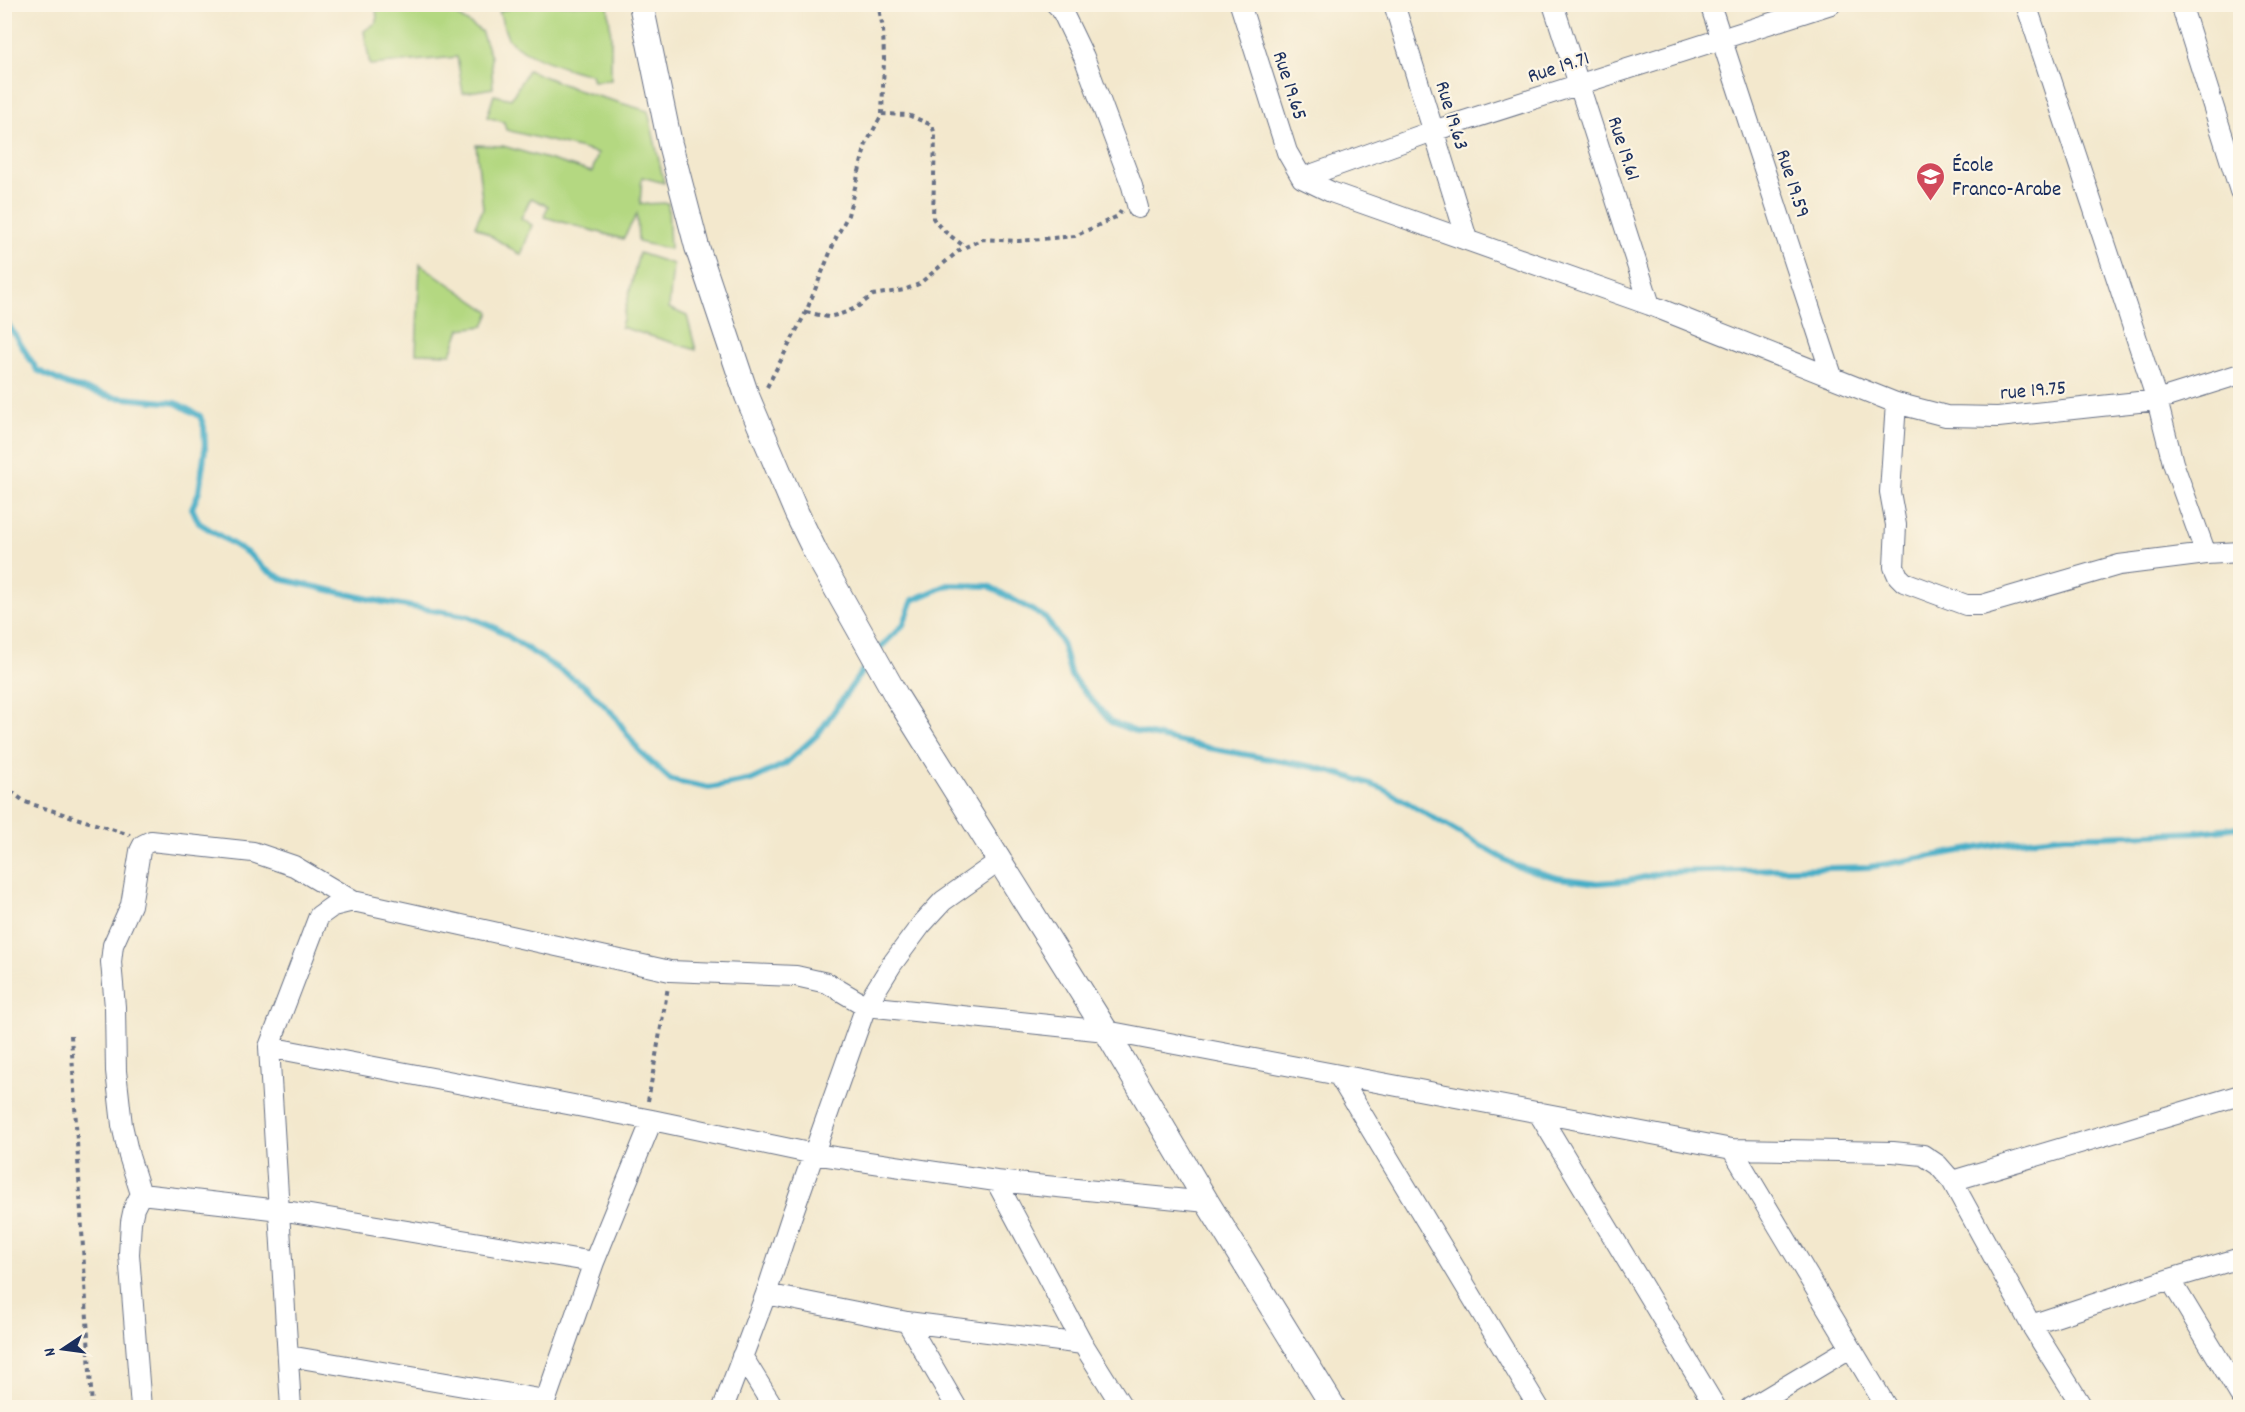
<svg xmlns="http://www.w3.org/2000/svg" width="2245" height="1412" font-family="Dekko,sans-serif">
  <style>
    .green { fill: #b4d881; stroke: #688470; stroke-width: 1.5 }
    .lines { fill: none; stroke-linecap: round; stroke-linejoin: round }
    .stream { stroke: #47aec7; stroke-width: 6 }
    .minor-casing { stroke: #677085; stroke-width: 22 }
    .tertiary-casing { stroke: #677085; stroke-width: 26 }
    .path { stroke: #677085; stroke-width: 4; stroke-dasharray: 4.5 4.5; stroke-linecap: butt }
    .minor { stroke: #fff; stroke-width: 20 }
    .tertiary { stroke: #fff; stroke-width: 24 }
    .labels { text-anchor: middle; stroke-width: 4.5; stroke-linejoin: round; paint-order: stroke }
    .street-label { font-size: 21px; fill: #1b2f5e; stroke: #fcf5e5 }
    .poi-label { font-size: 21px; fill: #1b2f5e; stroke: #fcf5e5; text-anchor: start }
  </style>
  <rect width="100%" height="100%" fill="#fcf5e5"/>
  <filter id="ink" filterUnits="userSpaceOnUse"><feTurbulence type="fractalNoise" baseFrequency=".0167" numOctaves="2"/><feDisplacementMap in="SourceGraphic" scale="12" xChannelSelector="R" yChannelSelector="G"/><feConvolveMatrix kernelMatrix="1 2 1 2 8 2 1 2 1" color-interpolation-filters="sRGB"/></filter>
  <filter id="wash" filterUnits="userSpaceOnUse"><feTurbulence type="fractalNoise" baseFrequency=".008" numOctaves="4" result="noise"/><feDisplacementMap in="SourceGraphic" scale="24" xChannelSelector="R" yChannelSelector="G"/><feGaussianBlur stdDeviation="1.35" result="paint"/><feColorMatrix in="noise" values="0 0 0 0 0 0 0 0 0 0 0 0 0 0 0 0 0 1.4 0 .05"/><feComposite in="paint" operator="in"/></filter>
  <g filter="url(#wash)">
    <rect width="100%" height="100%" fill="#f3e8cd"/>
    <path class="green" d="M 372,5 L 441,5 L 481,31 L 491,57 L 493,88 L 463,93 L 457,57 L 370,65 L 364,31 L 377,22 L 376,5 Z
      M 525,5 L 608,5 L 611,37 L 611,80 L 593,81 L 591,74 C 575,73 516,52 508,38 C 504,30 502,19 499,11 Z
      M 528,70 L 580,91 L 648,111 L 664,183 L 642,177 L 640,204 L 668,203 L 670,249 L 638,242 L 637,214 L 623,239 L 544,217 L 548,206 L 531,198 L 521,218 L 532,225 L 521,255 L 475,226 L 483,208 L 476,145 L 503,146 L 592,172 L 598,153 L 506,130 L 504,122 L 487,117 L 494,95 L 511,99 Z
      M 639,253 L 673,264 L 669,308 L 687,316 L 696,350 L 621,327 Z
      M 420,264 L 490,312 L 484,326 L 460,329 L 451,354 L 416,353 Z"/>
    <g class="lines">
      <path class="stream" d="M 4,318 L 37,370 L 68,385 L 113,397 L 176,403 L 200,416 L 204,427 L 205,449 L 199,492 L 192,508 L 199,523 L 249,554 L 264,569 L 285,580 L 383,602 L 467,616 L 494,627 L 586,687 L 614,715 L 639,751 L 671,780 L 709,788 L 751,780 L 785,764 L 818,734 L 870,660
        M 876,652 L 903,625 L 913,600 L 948,585 L 989,586 L 1046,618 L 1062,643 L 1071,676 L 1111,722 L 1137,732 L 1209,748 L 1314,767 L 1353,778 L 1384,789 L 1516,866 L 1558,878 L 1597,883 L 1627,881 L 1666,872 L 1870,867 L 2011,842 L 2064,836 L 2100,836 L 2198,832 L 2240,827"/>
    </g>
  </g>
  <g filter="url(#ink)">
    <g class="lines">
      <defs>
        <path id="minor" d="M 1056,4 L 1061,9 L 1084,57 L 1132,186 L 1138,208
          M 1240,4 L 1287,152 L 1302,178
          M 1394,4 L 1467,239
          M 1553,4 L 1650,305
          M 1710,4 L 1832,376
          M 2026,4 L 2157,400 L 2173,463 L 2206,554 L 2240,552
          M 2181,4 L 2240,191
          M 1302,178 L 1331,192 L 1650,305 L 1896,403 L 1946,416 L 1998,417 L 2157,400 L 2240,374
          M 1302,178 L 1433,131 L 1831,4
          M 1896,403 L 1890,492 L 1896,525 L 1894,567 L 1898,576 L 1904,582 L 1966,605 L 1982,605 L 2119,565 L 2206,554
          M 269,1047 L 652,1120 L 814,1154 L 996,1181 L 1207,1202
          M 1339,1076 L 1539,1408
          M 1538,1112 L 1716,1408
          M 1732,1149 L 1887,1408
          M 996,1181 L 1083,1344 L 1123,1408
          M 1952,1181 L 2031,1325 L 2083,1408
          M 141,1194 L 280,1210 L 594,1262
          M 2170,1279 L 2240,1395
          M 766,1294 L 907,1322 L 1083,1344
          M 907,1322 L 957,1408
          M 2031,1325 L 2170,1279 L 2240,1258
          M 289,1356 L 545,1400
          M 742,1356 L 774,1408
          M 141,1408 L 129,1254 L 131,1222 L 134,1208 L 141,1194 L 129,1156 L 122,1125 L 116,1071 L 115,1007 L 111,962 L 113,945 L 131,905 L 140,851 L 143,845 L 151,841 L 253,852 L 294,866 L 353,901 L 670,971 L 796,976 L 827,983 L 866,1006 L 1106,1031 L 1732,1149 L 1893,1152 L 1923,1155 L 1938,1165 L 1952,1181 L 2240,1095
          M 291,1408 L 269,1047 L 319,916 L 333,906 L 353,901
          M 543,1408 L 594,1262 L 652,1120
          M 723,1408 L 766,1294 L 791,1218 L 866,1006 L 892,964 L 921,925 L 943,901 L 998,862
          M 1750,1408 L 1850,1348"/>
        <path id="tertiary" d="M 641,4 L 670,144 L 697,247 L 747,396 L 797,514 L 816,553 L 897,697 L 1106,1031 L 1207,1202 L 1334,1408"/>
      </defs>
      <use href="#minor" class="minor-casing"/>
      <use href="#tertiary" class="tertiary-casing"/>
      <path class="path" d="M 882,114 L 908,115 L 932,125 L 935,135 L 933,218 C 940,230 954,238 965,247
        M 806,312 L 828,317 L 841,314 L 856,308 L 873,295 L 904,290 L 919,284 L 961,249 L 983,239 L 1019,241 L 1075,236 L 1118,216 L 1121,211
        M 767,387 L 806,312 L 836,238 L 848,215 L 866,144 L 882,114 L 884,60 L 883,28 L 878,4
        M 4,786 L 25,802 L 130,835
        M 71,1035 L 92,1408
        M 648,1101 L 668,987"/>
      <use href="#minor" class="minor"/>
      <use href="#tertiary" class="tertiary"/>
    </g>
  </g>
  <defs>
    <symbol id="school-pin" viewBox="-11 -11 22 30"><path d="M0 17L-7.5 6A9.5 9.5 0 1 1 7.5 6Z" fill="#d1495b" stroke="#fcf5e5"/><path d="M0-5L7-2L0 1L-7-2ZM-4 1L0 2.5L4 1V4Q0 6-4 4Z" fill="#fff"/></symbol>
  </defs>
  <g fill-rule="evenodd">
    <use href="#school-pin" x="1914" y="160" width="33" height="45"/>
  </g>
  <g class="labels">
    <g class="street-label">
      <text transform="translate(1558 66) rotate(-18)" y="7">Rue 19.71</text>
      <text transform="translate(1291 85) rotate(72)" y="7">Rue 19.65</text>
      <text transform="translate(1453 115) rotate(73)" y="7">Rue 19.63</text>
      <text transform="translate(1625 148) rotate(72)" y="7">Rue 19.61</text>
      <text transform="translate(1794 183) rotate(72)" y="7">Rue 19.59</text>
      <text transform="translate(2033 389) rotate(-5)" y="7">rue 19.75</text>
    </g>
    <g class="poi-label">
      <text x="1952" y="171">École<tspan x="1952" dy="24">Franco-Arabe</tspan></text>
    </g>
  </g>
  <rect width="2245" height="1412" fill="none" stroke="#fcf5e5" stroke-width="24"/>
  <g transform="translate(63 1349) rotate(257)" stroke="#fcf5e5" stroke-width="4.5" paint-order="stroke">
  <path d="M0-4.5L10 22L0 15L-10 22Z" fill="#1b2f5e"/>
  <text y="-9" font-size="16" font-weight="bold" text-anchor="middle" fill="#1b2f5e">N</text>
  </g>
</svg>
